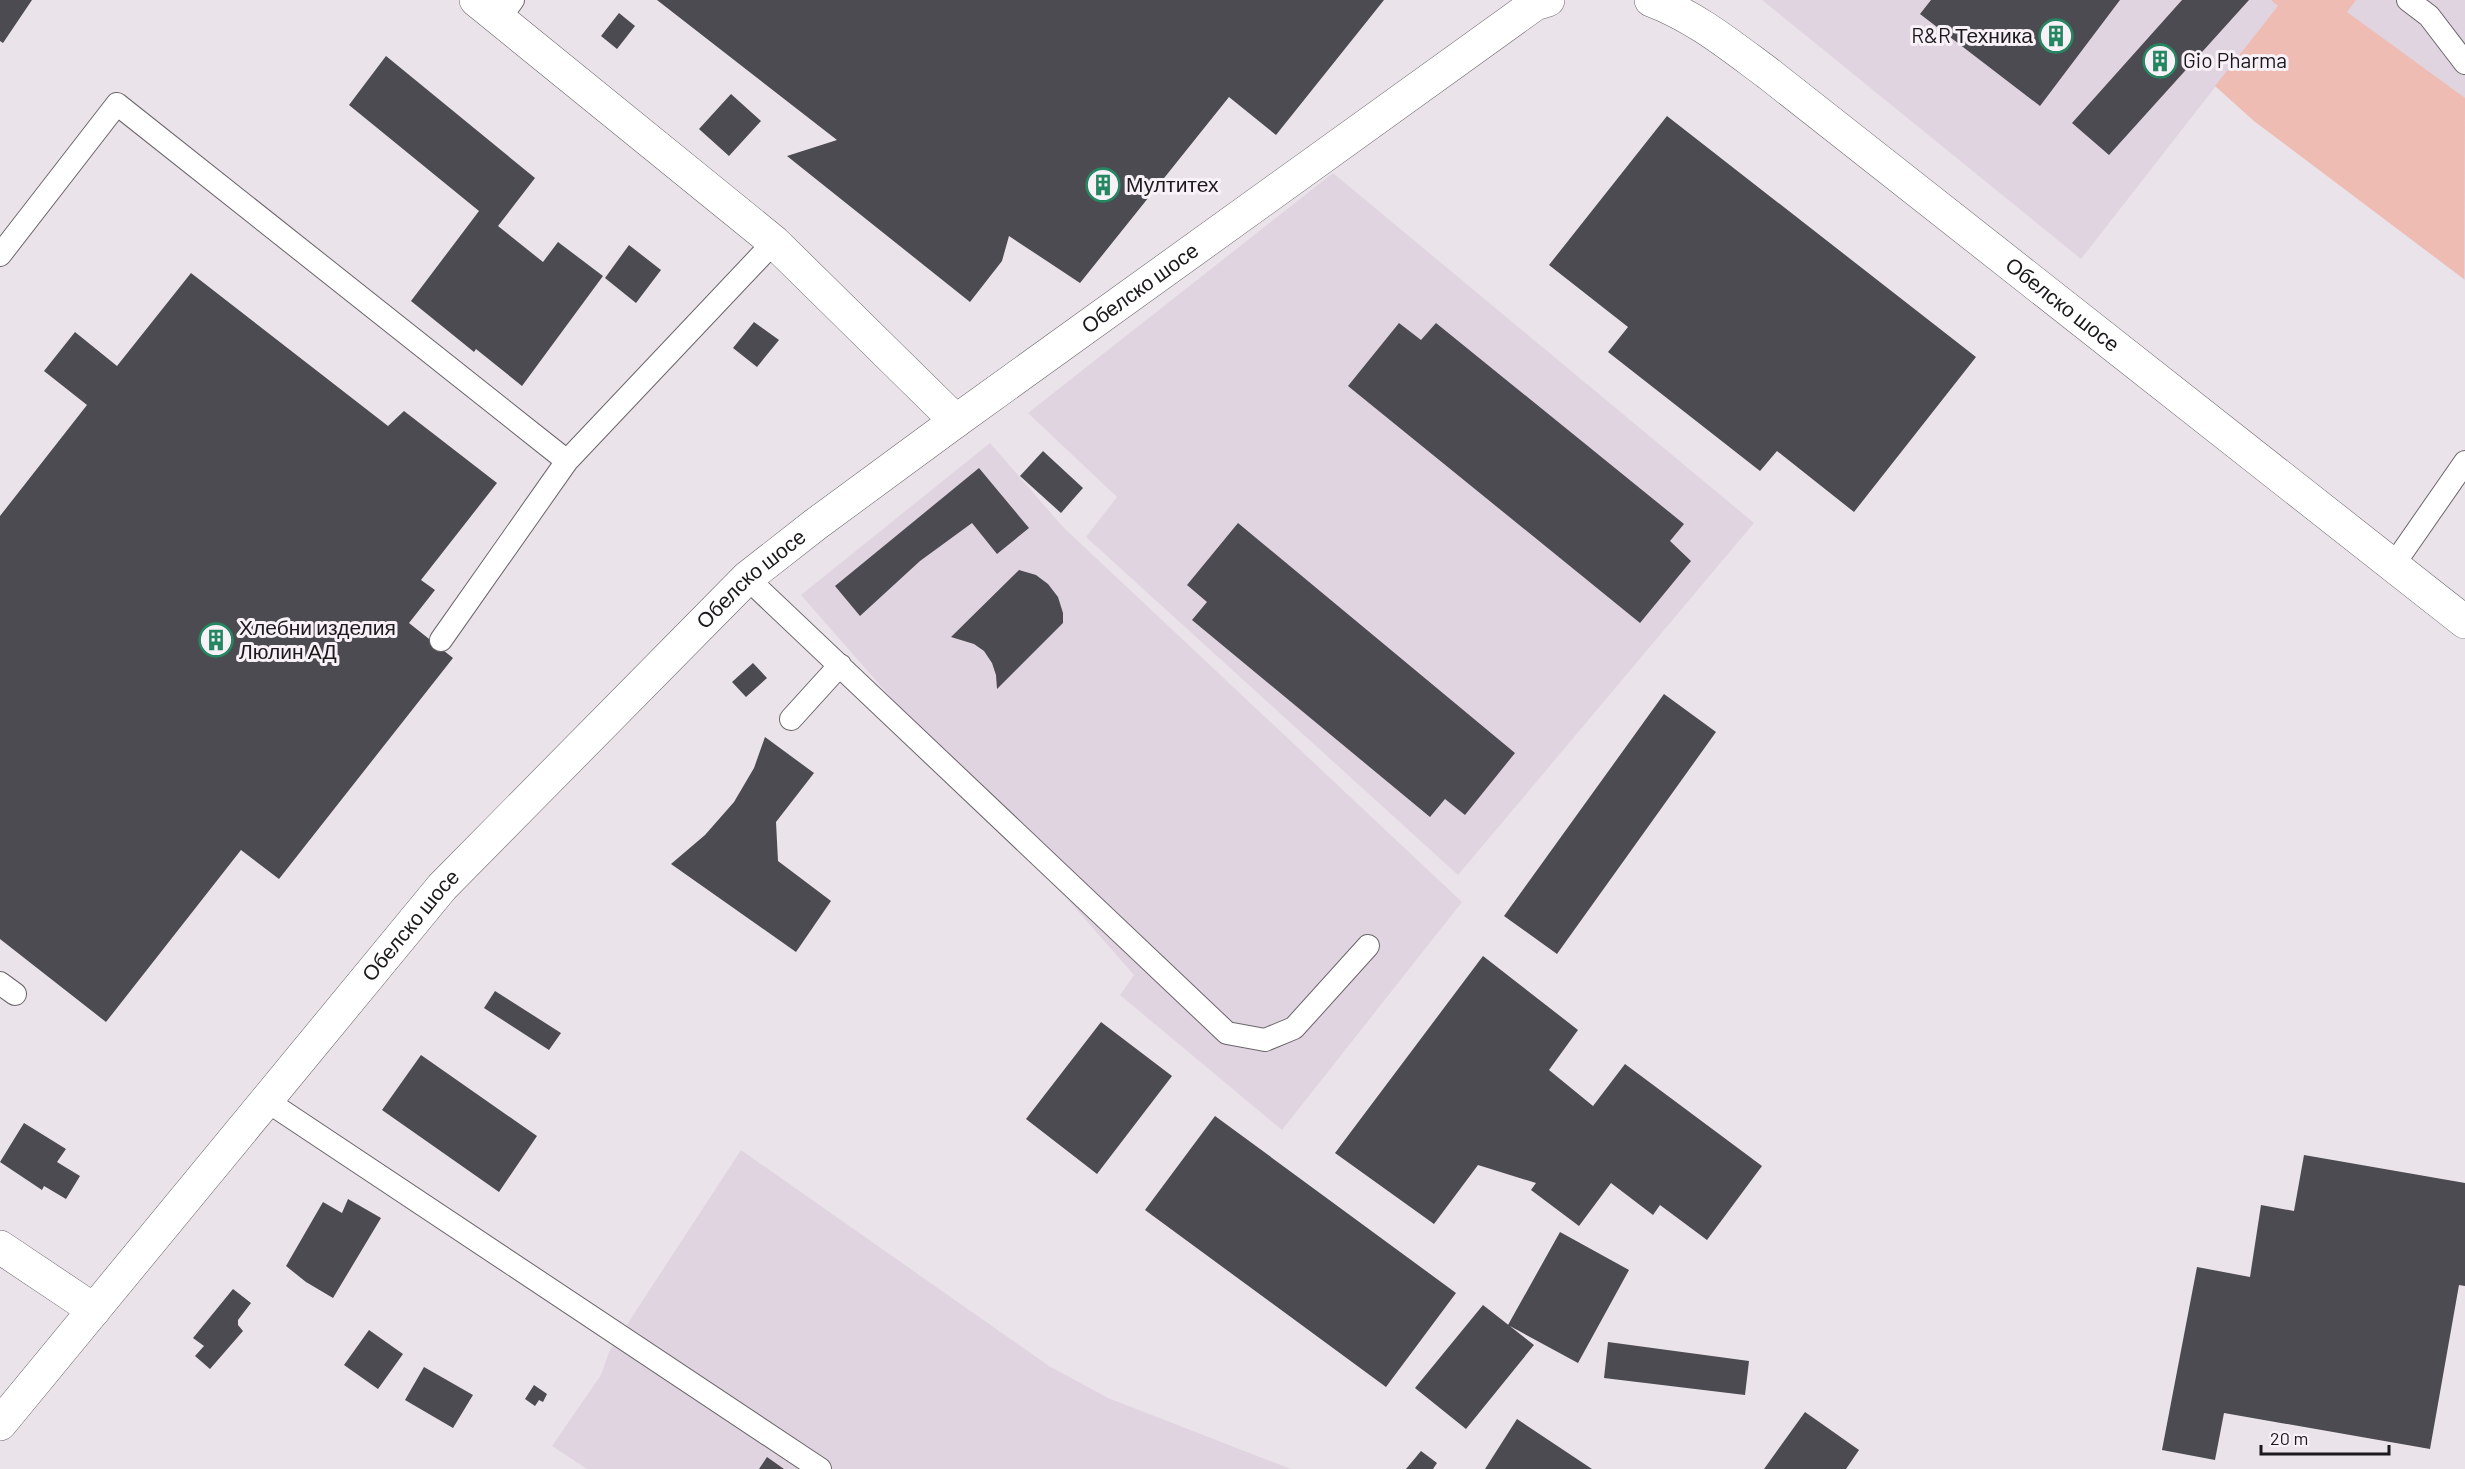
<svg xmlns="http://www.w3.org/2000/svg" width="2465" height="1469" font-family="Barlow,sans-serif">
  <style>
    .built { fill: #e0d4e0 }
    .green { fill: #eebcb2 }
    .building { fill: #4c4b51 }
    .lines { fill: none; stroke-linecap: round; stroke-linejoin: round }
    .lane-casing { stroke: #6b656b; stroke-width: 24 }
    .street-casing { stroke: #6b656b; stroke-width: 34 }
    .secondary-casing { stroke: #6b656b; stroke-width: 34 }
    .lane { stroke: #fff; stroke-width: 22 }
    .street { stroke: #fff; stroke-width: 33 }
    .secondary { stroke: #fff; stroke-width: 33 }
    .labels { text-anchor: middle; stroke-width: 6; stroke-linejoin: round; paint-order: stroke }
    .poi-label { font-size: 21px; fill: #1b191b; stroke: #f8f1f7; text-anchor: start }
    .street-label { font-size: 21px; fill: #1b191b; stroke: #f8f1f7 }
  </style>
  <rect width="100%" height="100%" fill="#eae3ea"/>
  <path class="built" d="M 1762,0 L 2465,0 L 2465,280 L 2254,121 L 2216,86 L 2081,259 Z
    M 1333,173 L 1754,523 L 1458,875 L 1086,537 L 1117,497 L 1028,413 Z
    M 990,443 L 1063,527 L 1462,902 L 1282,1130 L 1120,995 L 1134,975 L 801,595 Z
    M 741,1150 L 1049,1366 L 1108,1398 L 1291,1469 L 587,1469 L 552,1446 L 601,1375 L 609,1352 Z"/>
  <path class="green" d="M 2271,0 L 2356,0 L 2347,12 L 2465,98 L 2464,279 L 2254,121 L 2215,86 L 2278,6 Z"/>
  <path class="building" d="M 0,0 L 32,0 L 3,43 L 0,41 Z
    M 657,0 L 1384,0 L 1276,135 L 1229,97 L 1080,283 L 1009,236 L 1002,261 L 970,302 L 787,156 L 837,140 Z
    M 1931,0 L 2120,0 L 2040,106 L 1920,14 Z
    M 2182,0 L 2249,0 L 2109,155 L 2072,123 Z
    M 619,13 L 635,26 L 617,49 L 601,36 Z
    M 386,56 L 535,178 L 498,226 L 543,262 L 558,242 L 603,276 L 522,386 L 476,349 L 474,352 L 411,301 L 479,211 L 349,105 Z
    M 731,94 L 761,121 L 729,156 L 699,129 Z
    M 1667,116 L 1976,357 L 1854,512 L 1777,451 L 1760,471 L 1608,352 L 1628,327 L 1549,265 Z
    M 629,245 L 661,270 L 636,303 L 605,278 Z
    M 191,273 L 388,426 L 404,411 L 497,483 L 421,580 L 435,590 L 409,623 L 453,658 L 279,879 L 241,850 L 106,1022 L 0,939 L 0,516 L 87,405 L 44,371 L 75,332 L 117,366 Z
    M 754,322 L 779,340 L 757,367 L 733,348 Z
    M 1399,323 L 1421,340 L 1436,323 L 1684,524 L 1670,541 L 1691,561 L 1640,623 L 1348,386 Z
    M 1043,451 L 1083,488 L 1061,513 L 1020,476 Z
    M 979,468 L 1029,528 L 997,554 L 972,523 L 920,561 L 860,616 L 835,586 Z
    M 1238,523 L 1515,753 L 1465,815 L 1445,799 L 1430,817 L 1192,620 L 1207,602 L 1187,585 Z
    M 1019,570 L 1036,575 L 1048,584 L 1058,597 L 1063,613 L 1063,623 L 997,689 L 996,675 L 992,663 L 984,651 L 974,644 L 951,637 Z
    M 753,663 L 767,678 L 746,697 L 732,682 Z
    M 1664,694 L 1716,732 L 1557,954 L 1504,916 Z
    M 765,737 L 814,773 L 776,822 L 778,861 L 831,901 L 796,952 L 671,864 L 705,835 L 734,802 L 754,768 Z
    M 1483,956 L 1578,1030 L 1549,1070 L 1593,1106 L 1625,1064 L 1762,1166 L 1707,1240 L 1660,1205 L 1653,1215 L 1611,1183 L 1579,1226 L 1531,1190 L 1536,1183 L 1478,1165 L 1434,1224 L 1335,1153 Z
    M 495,991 L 561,1033 L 549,1050 L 484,1008 Z
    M 1101,1022 L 1172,1076 L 1097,1174 L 1026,1119 Z
    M 421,1055 L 537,1136 L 499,1192 L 382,1110 Z
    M 1215,1116 L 1456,1293 L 1386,1387 L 1145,1210 Z
    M 24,1123 L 66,1149 L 57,1162 L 80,1176 L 66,1199 L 44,1186 L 42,1190 L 0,1162 Z
    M 2304,1155 L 2465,1183 L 2465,1286 L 2459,1285 L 2430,1449 L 2224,1413 L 2215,1460 L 2162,1450 L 2197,1267 L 2250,1277 L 2261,1205 L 2294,1211 Z
    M 348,1199 L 381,1218 L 333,1298 L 306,1282 L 286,1266 L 323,1202 L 342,1213 Z
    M 1560,1232 L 1629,1270 L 1578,1363 L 1508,1325 Z
    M 233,1289 L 251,1303 L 238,1320 L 238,1325 L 243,1331 L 210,1369 L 195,1356 L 204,1346 L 193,1338 Z
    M 1483,1305 L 1534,1345 L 1466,1429 L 1415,1388 Z
    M 369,1330 L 403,1354 L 378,1389 L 344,1365 Z
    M 1608,1342 L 1749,1361 L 1745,1395 L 1604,1378 Z
    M 424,1367 L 473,1395 L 453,1428 L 405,1400 Z
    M 534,1385 L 547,1394 L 543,1402 L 539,1400 L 535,1406 L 525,1399 Z
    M 1805,1412 L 1859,1450 L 1846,1469 L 1764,1469 Z
    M 1517,1419 L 1592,1469 L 1485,1469 Z
    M 1421,1451 L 1437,1463 L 1433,1469 L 1406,1469 Z
    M 767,1457 L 784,1469 L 759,1469 Z"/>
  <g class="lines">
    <defs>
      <path id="lane" d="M 2408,0 L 2429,16 L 2465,63
        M 499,19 L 513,0
        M 0,255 L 117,104 L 567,461
        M 2392,567 L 2465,462
        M 747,578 L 1227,1033 L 1265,1040 L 1294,1028 L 1368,946
        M 441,640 L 567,461 L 774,242
        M 791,719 L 840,665
        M 0,983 L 15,994
        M 267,1101 L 820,1469"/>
      <path id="street" d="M 476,0 L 774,242 L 956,421
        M 0,1247 L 94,1310"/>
      <g id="secondary">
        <path id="s1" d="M 1651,0 C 1696,17 1731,46 1769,74 L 2465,622"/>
        <path id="s2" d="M 0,1424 L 442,887 L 747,578 L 816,524 L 956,421 L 1535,4 L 1548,0"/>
      </g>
    </defs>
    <use href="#lane" class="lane-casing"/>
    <use href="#street" class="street-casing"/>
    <use href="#secondary" class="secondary-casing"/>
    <use href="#lane" class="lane"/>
    <use href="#street" class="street"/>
    <use href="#secondary" class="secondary"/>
  </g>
  <defs>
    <symbol id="building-ring" viewBox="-11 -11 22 22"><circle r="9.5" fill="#f8f1f7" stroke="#248761" stroke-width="1.5"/><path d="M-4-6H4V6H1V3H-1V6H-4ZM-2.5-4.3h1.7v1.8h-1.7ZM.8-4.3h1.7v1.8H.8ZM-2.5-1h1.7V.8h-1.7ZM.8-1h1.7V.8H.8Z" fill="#248761"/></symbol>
  </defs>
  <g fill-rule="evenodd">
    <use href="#building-ring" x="2037" y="17" width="38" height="38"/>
    <use href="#building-ring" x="2141" y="42" width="38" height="38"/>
    <use href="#building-ring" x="1084" y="166" width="38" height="38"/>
    <use href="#building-ring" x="197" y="621" width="38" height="38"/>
  </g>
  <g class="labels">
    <g class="poi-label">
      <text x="2033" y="43" text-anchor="end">R&amp;R Техника</text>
      <text x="2183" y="68">Gio Pharma</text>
      <text x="1126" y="192">Мултитех</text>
      <text x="239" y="635">Хлебни изделия<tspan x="239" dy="24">Люлин АД</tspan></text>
    </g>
    <g class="street-label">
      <text dy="7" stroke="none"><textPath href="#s2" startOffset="1618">Обелско шосе</textPath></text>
      <text dy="7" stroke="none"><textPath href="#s1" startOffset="513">Обелско шосе</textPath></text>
      <text dy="7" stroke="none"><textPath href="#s2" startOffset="1132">Обелско шосе</textPath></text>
      <text dy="7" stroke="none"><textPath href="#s2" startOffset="646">Обелско шосе</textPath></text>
    </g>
  </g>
  <path d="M2261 1445v9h128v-9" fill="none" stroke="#1b191b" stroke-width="3"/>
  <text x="2270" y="1445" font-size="18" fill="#1b191b" stroke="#f8f1f7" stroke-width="4.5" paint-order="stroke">20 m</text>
</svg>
